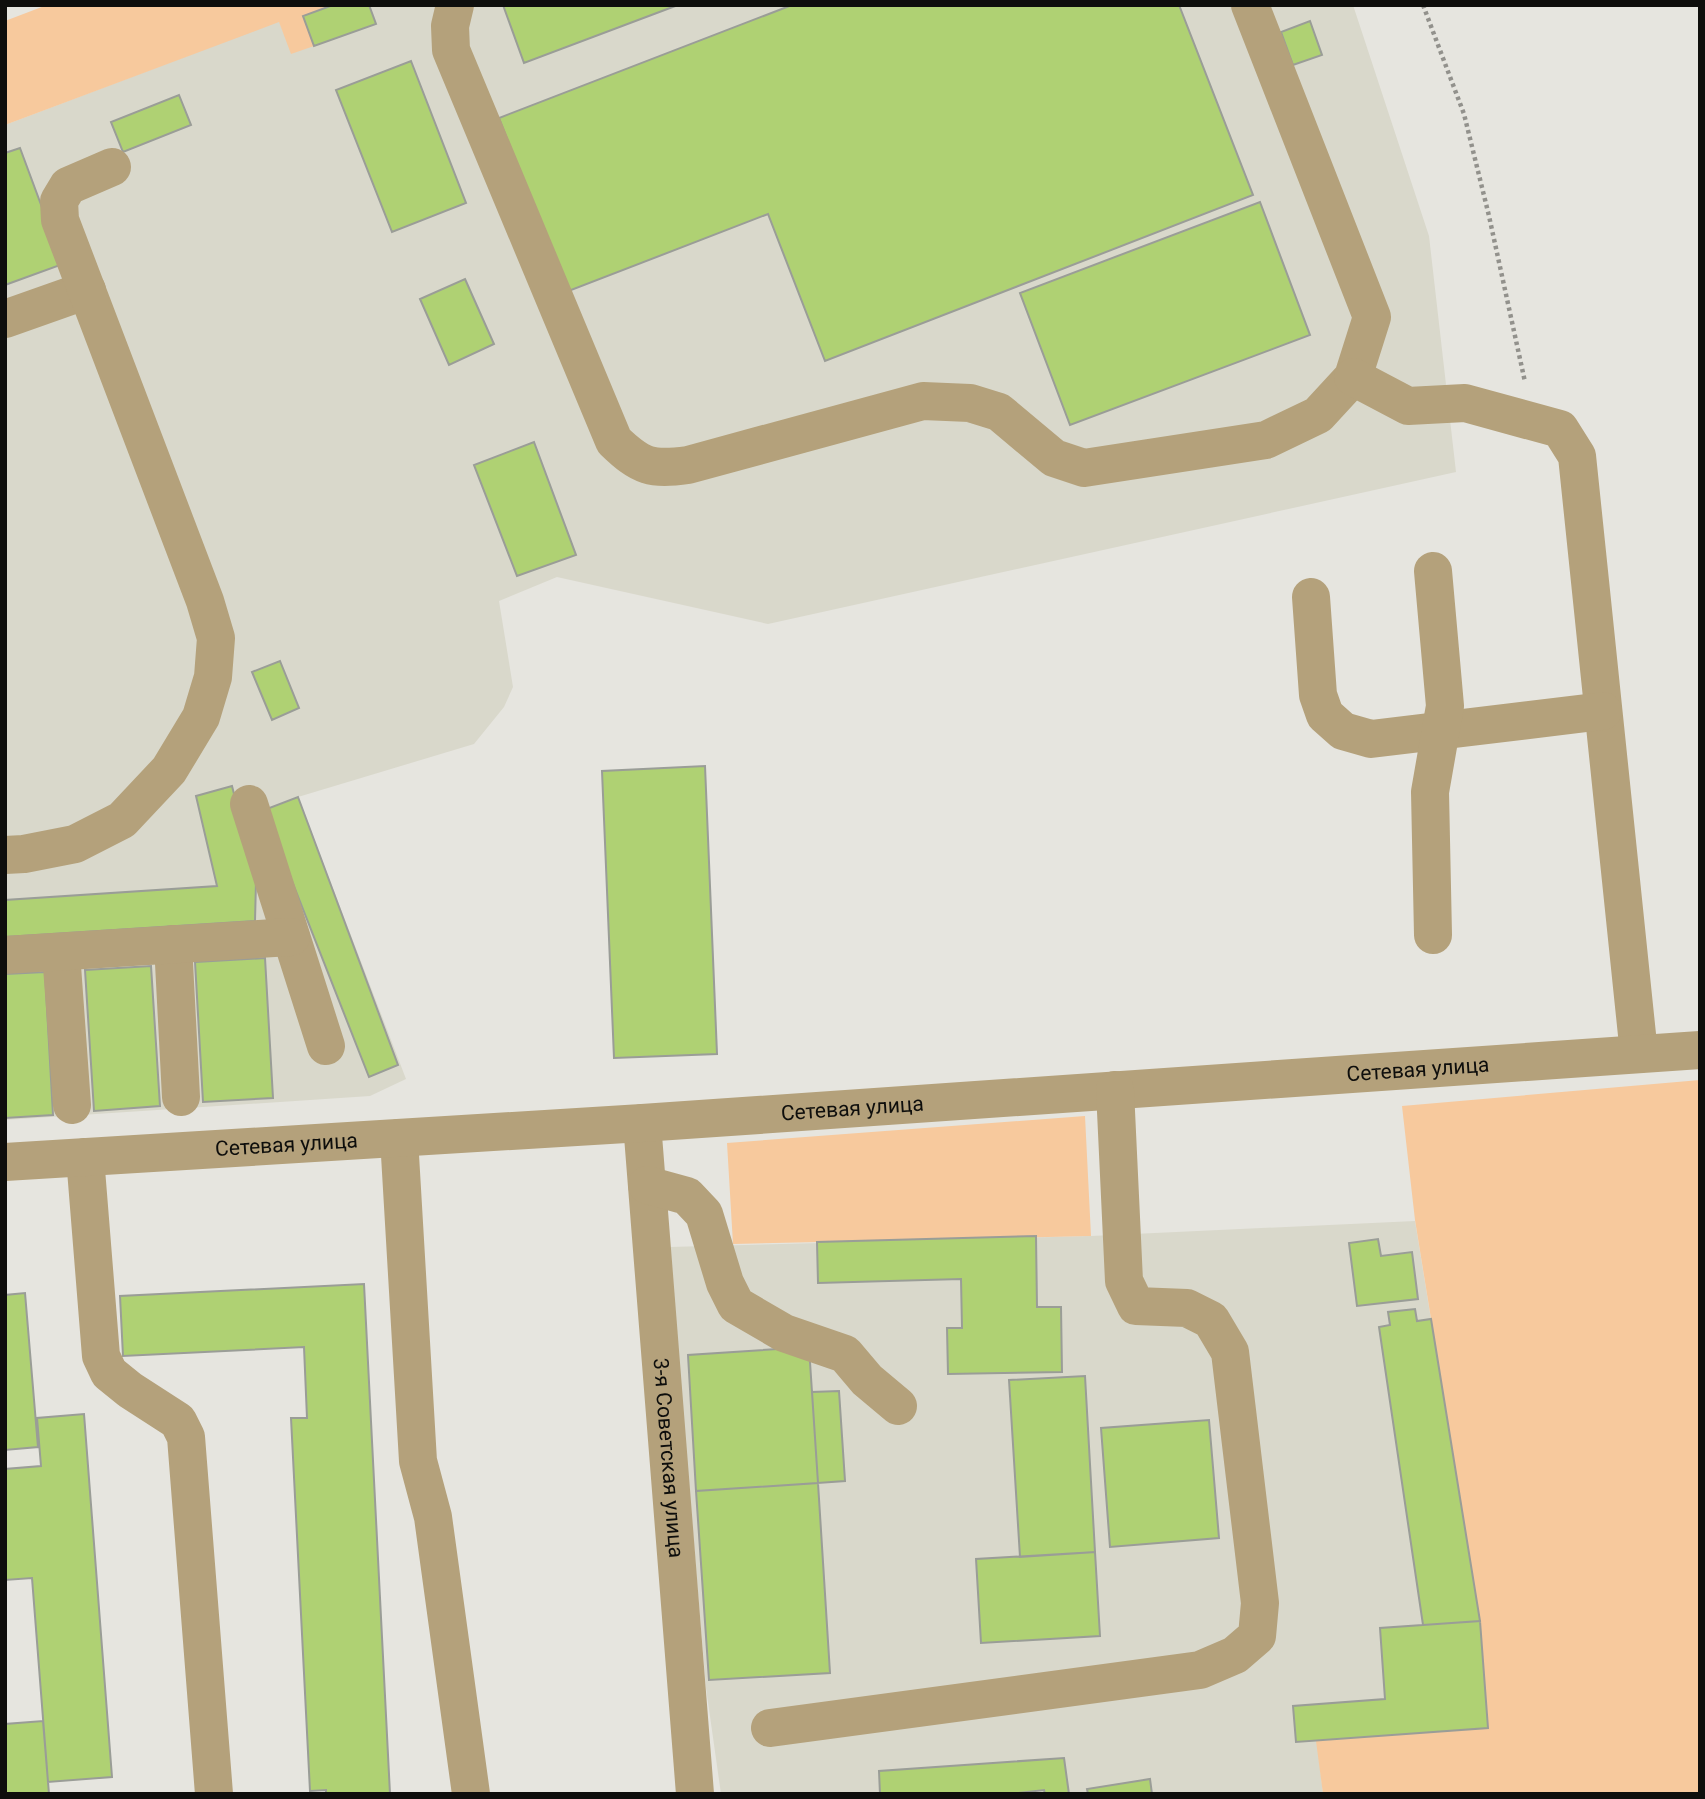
<svg xmlns="http://www.w3.org/2000/svg" width="1705" height="1799" font-family="Roboto,sans-serif">
  <style>
    .built { fill: #d9d8cb }
    .green { fill: #f7c99d }
    .building { fill: #afd173; stroke: #9a9d97; stroke-width: 2 }
    .lines { fill: none; stroke-linecap: round; stroke-linejoin: round }
    .path { stroke: #92918c; stroke-width: 4.5; stroke-dasharray: 3.5 3.5; stroke-linecap: butt }
    .minor { stroke: #b4a17b; stroke-width: 38 }
    .labels { text-anchor: middle; stroke-width: 7; stroke-linejoin: round; paint-order: stroke }
    .street-label { font-size: 21px; fill: #0e0e0c; stroke: #fffffe }
  </style>
  <rect width="100%" height="100%" fill="#e6e5df"/>
  <path class="built" d="M 333,5 L 1353,5 L 1429,236 L 1456,472 L 768,624 L 557,577 L 499,601 L 513,687 L 504,707 L 474,744 L 298,797 L 406,1079 L 370,1096 L 5,1120 L 5,125 L 279,21 L 292,54 L 303,16 Z
    M 1415,1221 L 1480,1621 L 1488,1728 L 1317,1741 L 1323,1794 L 721,1794 L 706,1688 L 669,1247 L 1091,1236 Z"/>
  <path class="green" d="M 47,5 L 333,5 L 303,16 L 314,46 L 291,54 L 279,22 L 5,125 L 5,21 Z
    M 1700,1080 L 1700,1794 L 1323,1794 L 1316,1741 L 1488,1728 L 1480,1621 L 1415,1220 L 1402,1106 Z
    M 1085,1116 L 1091,1236 L 733,1244 L 727,1143 Z"/>
  <path class="building" d="M 333,5 L 369,5 L 376,24 L 314,46 L 303,16 Z
    M 503,5 L 678,5 L 524,63 Z
    M 792,5 L 1179,5 L 1253,195 L 825,361 L 768,214 L 566,292 L 499,118 Z
    M 1310,21 L 1322,55 L 1293,65 L 1281,32 Z
    M 411,61 L 466,203 L 392,232 L 336,90 Z
    M 179,95 L 191,125 L 123,152 L 111,122 Z
    M 20,148 L 63,264 L 5,285 L 5,153 Z
    M 1260,202 L 1310,335 L 1070,425 L 1020,293 Z
    M 465,279 L 494,344 L 449,365 L 420,299 Z
    M 534,442 L 576,555 L 517,576 L 474,465 Z
    M 280,661 L 299,708 L 272,720 L 252,672 Z
    M 705,766 L 717,1054 L 614,1058 L 602,771 Z
    M 232,786 L 256,881 L 255,921 L 5,937 L 5,900 L 217,886 L 196,796 Z
    M 298,797 L 398,1065 L 369,1077 L 264,810 Z
    M 265,958 L 273,1098 L 203,1102 L 195,962 Z
    M 151,966 L 160,1106 L 94,1111 L 85,970 Z
    M 45,972 L 53,1115 L 5,1118 L 5,974 Z
    M 1036,1236 L 1037,1307 L 1061,1307 L 1062,1372 L 948,1374 L 947,1328 L 962,1328 L 961,1279 L 818,1283 L 817,1242 Z
    M 1378,1239 L 1381,1256 L 1412,1252 L 1418,1299 L 1357,1306 L 1349,1243 Z
    M 364,1284 L 390,1794 L 326,1794 L 326,1790 L 310,1791 L 291,1418 L 307,1418 L 304,1347 L 123,1356 L 120,1296 Z
    M 25,1293 L 38,1447 L 5,1450 L 5,1295 Z
    M 1415,1309 L 1417,1321 L 1431,1319 L 1480,1621 L 1423,1625 L 1379,1327 L 1390,1325 L 1388,1312 Z
    M 809,1347 L 818,1483 L 696,1491 L 688,1355 Z
    M 1085,1376 L 1095,1552 L 1020,1557 L 1009,1380 Z
    M 839,1391 L 845,1481 L 818,1483 L 812,1392 Z
    M 84,1414 L 112,1777 L 48,1782 L 32,1578 L 5,1580 L 5,1469 L 41,1466 L 37,1418 Z
    M 1209,1420 L 1219,1538 L 1110,1547 L 1101,1428 Z
    M 818,1483 L 830,1673 L 709,1680 L 696,1491 Z
    M 1095,1552 L 1100,1636 L 981,1643 L 976,1559 Z
    M 1480,1621 L 1488,1728 L 1296,1742 L 1293,1706 L 1385,1699 L 1380,1628 Z
    M 43,1721 L 49,1794 L 5,1794 L 5,1724 Z
    M 1064,1758 L 1069,1794 L 1045,1794 L 1044,1790 L 1009,1794 L 880,1794 L 879,1771 Z
    M 1150,1779 L 1152,1794 L 1088,1794 L 1087,1789 Z"/>
  <g class="lines">
    <path class="path" d="M 1423,5 L 1464,114 L 1489,216 L 1525,382"/>
    <g class="minor">
      <path d="M 455,5 L 450,26 L 451,50 L 614,441 C 641,467 651,470 688,465 L 923,401 L 970,403 L 999,412 L 1054,458 L 1084,468 L 1266,440 L 1318,415 L 1353,377 L 1372,317 L 1250,5"/>
      <path d="M 5,319 L 87,290"/>
      <path d="M 1353,377 L 1408,406 L 1465,403 L 1560,429 L 1577,456 L 1639,1054"/>
      <path d="M 1311,597 L 1318,695 L 1325,715 L 1343,731 L 1371,739 L 1603,711"/>
      <path d="M 249,804 L 326,1046"/>
      <path d="M 5,855 L 24,854 L 75,844 L 122,820 L 169,770 L 201,717 L 213,677 L 216,638 L 205,601 L 60,220 L 59,201 L 68,186 L 112,167"/>
      <path d="M 1433,935 L 1430,792 L 1445,706 L 1433,571"/>
      <path d="M 173,944 L 181,1097"/>
      <path d="M 61,952 L 72,1105"/>
      <path d="M 5,955 L 291,937"/>
      <path id="s1" d="M 642,1123 L 695,1794"/>
      <path d="M 399,1138 L 418,1461 L 433,1517 L 471,1794"/>
      <path d="M 85,1157 L 101,1356 L 109,1373 L 130,1390 L 178,1421 L 186,1437 L 214,1794"/>
      <path id="s2" d="M 5,1162 L 642,1123 L 1700,1050"/>
      <path d="M 647,1185 L 687,1196 L 704,1214 L 725,1283 L 736,1305 L 784,1333 L 845,1354 L 867,1380 L 898,1406"/>
      <path d="M 770,1728 L 1200,1670 L 1235,1655 L 1257,1636 L 1260,1603 L 1230,1352 L 1211,1320 L 1187,1308 L 1136,1306 L 1124,1281 L 1115,1090"/>
    </g>
  </g>
  <g class="labels">
    <g class="street-label">
      <text dy="7" stroke="none"><textPath href="#s2" startOffset="1416">Сетевая улица</textPath></text>
      <text dy="7" stroke="none"><textPath href="#s2" startOffset="849">Сетевая улица</textPath></text>
      <text dy="7" stroke="none"><textPath href="#s2" startOffset="282">Сетевая улица</textPath></text>
      <text dy="7" stroke="none"><textPath href="#s1" startOffset="336">3-я Советская улица</textPath></text>
    </g>
  </g>
  <rect width="1705" height="1799" fill="none" stroke="#0e0e0c" stroke-width="14"/>
</svg>
